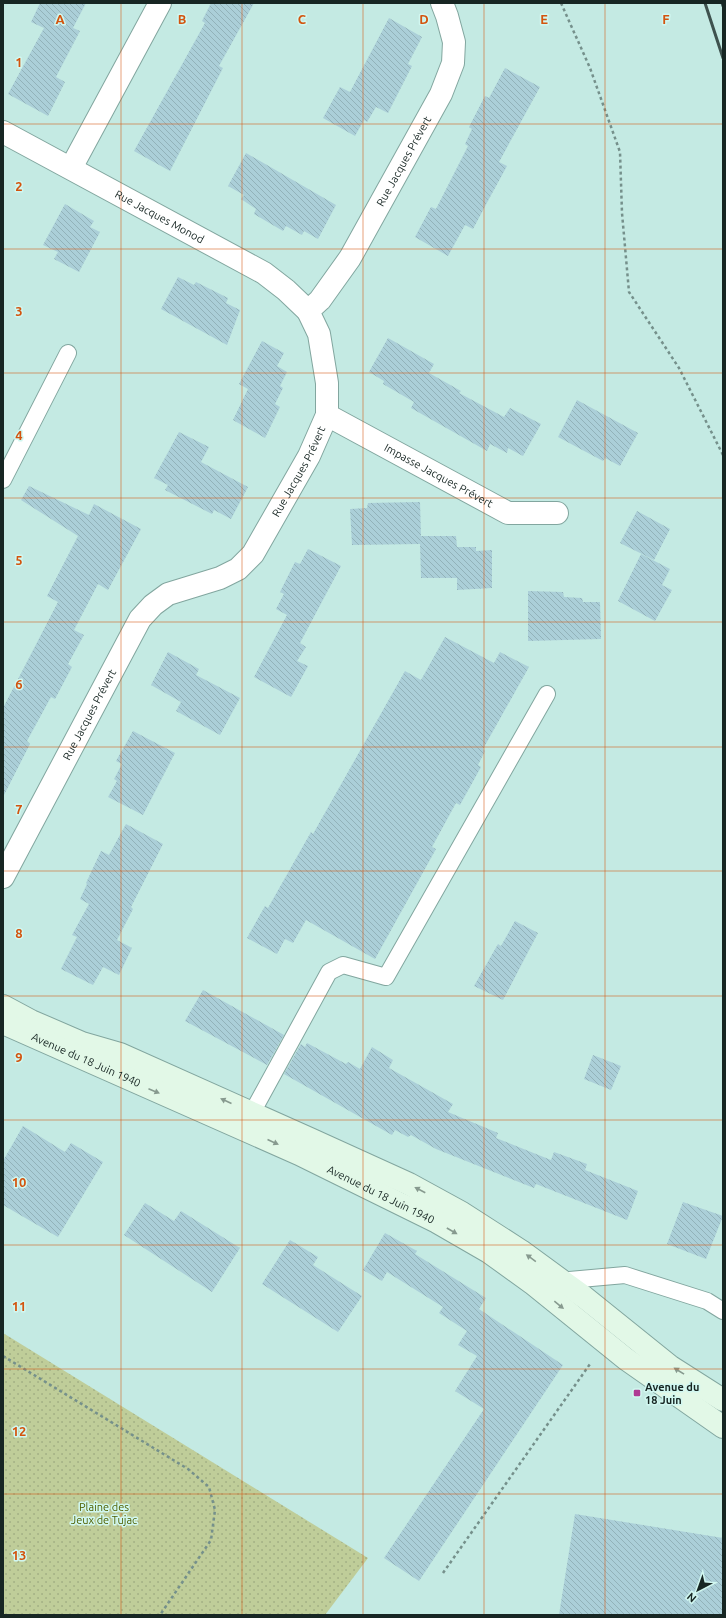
<svg xmlns="http://www.w3.org/2000/svg" width="726" height="1618" font-family="Ubuntu,sans-serif">
  <style>
    .park { fill: url(#park-dots) }
    .building { fill: url(#building-back-hatch) }
    .lines { fill: none; stroke-linecap: round; stroke-linejoin: round }
    .lane-casing { stroke: #82a69f; stroke-width: 18 }
    .street-casing { stroke: #82a69f; stroke-width: 24 }
    .secondary-casing { stroke: #82a69f; stroke-width: 24 }
    .path { stroke: #75908b; stroke-width: 2.5; stroke-dasharray: 3 3; stroke-linecap: butt }
    .lane { stroke: #fff; stroke-width: 16 }
    .street { stroke: #fff; stroke-width: 22 }
    .secondary { stroke: #e2f8e7; stroke-width: 22 }
    .rail { stroke: #3e524e; stroke-width: 3 }
    .oneway { fill: #879a8f }
    .grid { fill: none; stroke: #d3540e; stroke-width: 1; stroke-opacity: 0.55 }
    .poi-dot { fill: #af3b93; stroke: #d1f7f0; stroke-width: 1.5 }
    .labels { text-anchor: middle; stroke-width: 3; stroke-linejoin: round; paint-order: stroke }
    .street-label { font-size: 11px; fill: #172623; stroke: #d1f7f0 }
    .poi-label { font-size: 11px; font-weight: bold; fill: #172623; stroke: #d1f7f0; text-anchor: start }
    .park-label { font-size: 11px; fill: #506000; stroke: #d1f7f0 }
    .grid-label { font-size: 13px; text-anchor: middle; font-weight: bold; fill: #d3540e; stroke: #d1f7f0; stroke-width: 3; stroke-linejoin: round; paint-order: stroke }
  </style>
  <defs>
    <pattern id="park-dots" width="8" height="8" patternUnits="userSpaceOnUse"><rect width="8" height="8" fill="#bfcd99"/><path d="M2 2h.1M6 6h.1" fill="none" stroke="#a3b084" stroke-width="1.8" stroke-linecap="round"/></pattern>
    <pattern id="building-back-hatch" width="6" height="6" patternUnits="userSpaceOnUse"><rect width="6" height="6" fill="#abcfd8"/><path d="M-1 5l2 2M0 0l6 6M5-1l2 2" fill="none" stroke="#92b2b9"/></pattern>
  </defs>
  <rect width="100%" height="100%" fill="#c4eae3"/>
  <path class="park" d="M 3,1333 L 368,1558 L 325,1615 L 3,1615 Z"/>
  <path class="building" d="M 40,3 L 86,3 L 73,28 L 80,31 L 56,77 L 65,82 L 48,116 L 8,94 L 44,28 L 31,22 Z
    M 211,3 L 254,3 L 219,66 L 223,68 L 170,171 L 134,151 L 205,23 L 202,21 Z
    M 389,18 L 422,37 L 408,64 L 412,66 L 388,113 L 376,107 L 367,122 L 364,120 L 355,136 L 323,118 L 340,87 L 350,92 Z
    M 505,68 L 540,87 L 499,162 L 507,166 L 489,199 L 473,229 L 465,225 L 448,256 L 415,237 L 431,207 L 436,209 L 468,146 L 465,144 L 472,129 L 469,127 L 485,96 L 489,98 Z
    M 246,153 L 336,205 L 318,239 L 304,231 L 302,235 L 286,226 L 283,231 L 254,214 L 256,209 L 241,199 L 244,195 L 228,186 Z
    M 65,204 L 94,221 L 90,227 L 100,232 L 79,272 L 54,259 L 58,252 L 43,245 Z
    M 178,277 L 194,285 L 196,282 L 228,298 L 226,303 L 240,310 L 227,345 L 161,309 Z
    M 388,338 L 434,364 L 429,373 L 461,391 L 459,393 L 504,417 L 510,408 L 541,424 L 523,456 L 508,448 L 507,453 L 490,444 L 487,451 L 411,408 L 414,402 L 383,384 L 384,381 L 369,372 Z
    M 262,341 L 284,353 L 277,366 L 287,372 L 280,386 L 283,388 L 275,404 L 280,407 L 265,438 L 233,420 L 248,389 L 239,384 Z
    M 577,400 L 638,433 L 620,466 L 605,458 L 603,461 L 558,437 Z
    M 179,432 L 209,447 L 201,462 L 248,487 L 231,519 L 214,510 L 212,514 L 165,490 L 168,485 L 154,478 Z
    M 29,486 L 89,515 L 94,504 L 141,529 L 108,590 L 98,584 L 74,630 L 84,635 L 68,664 L 72,667 L 55,699 L 51,697 L 27,741 L 30,744 L 3,797 L 3,708 L 58,602 L 47,596 L 78,536 L 21,500 Z
    M 420,502 L 421,536 L 456,536 L 457,547 L 476,547 L 476,551 L 492,550 L 492,588 L 457,590 L 457,578 L 421,578 L 420,544 L 352,545 L 350,509 L 367,508 L 368,503 Z
    M 637,511 L 670,529 L 654,560 L 620,543 Z
    M 308,549 L 341,566 L 300,643 L 306,647 L 297,661 L 308,666 L 291,697 L 254,677 L 287,615 L 276,609 L 284,594 L 280,592 L 295,562 L 300,564 Z
    M 641,554 L 670,569 L 662,585 L 672,590 L 655,621 L 618,601 Z
    M 528,591 L 563,592 L 564,597 L 582,598 L 583,602 L 600,602 L 601,639 L 528,641 Z
    M 445,637 L 494,663 L 500,652 L 529,667 L 483,749 L 485,751 L 478,765 L 481,767 L 460,805 L 456,803 L 432,847 L 436,849 L 375,959 L 306,920 L 293,943 L 285,939 L 277,954 L 247,938 L 265,906 L 268,908 L 311,832 L 313,834 L 405,671 L 421,680 Z
    M 168,652 L 199,669 L 196,675 L 240,698 L 220,735 L 176,711 L 181,702 L 151,685 Z
    M 133,731 L 175,753 L 143,815 L 108,797 L 117,781 L 114,779 L 122,764 L 116,761 Z
    M 126,824 L 163,844 L 131,907 L 133,909 L 117,940 L 132,948 L 119,975 L 103,967 L 93,985 L 61,969 L 77,937 L 72,935 L 89,904 L 80,899 L 87,884 L 86,883 L 101,851 L 109,855 Z
    M 515,921 L 538,933 L 503,1000 L 474,986 L 498,944 L 501,946 Z
    M 203,990 L 284,1035 L 267,1065 L 185,1021 Z
    M 307,1043 L 346,1064 L 348,1062 L 360,1069 L 372,1047 L 393,1060 L 389,1068 L 453,1104 L 448,1112 L 498,1133 L 496,1138 L 551,1160 L 554,1152 L 587,1164 L 585,1170 L 638,1191 L 627,1220 L 536,1184 L 534,1188 L 436,1149 L 411,1135 L 408,1137 L 395,1130 L 392,1135 L 284,1074 L 301,1044 L 305,1047 Z
    M 593,1055 L 621,1066 L 611,1090 L 584,1079 Z
    M 23,1126 L 65,1152 L 71,1143 L 103,1162 L 58,1237 L 3,1205 L 3,1161 Z
    M 683,1202 L 723,1216 L 706,1259 L 667,1244 Z
    M 145,1203 L 174,1221 L 181,1211 L 240,1248 L 212,1292 L 124,1235 Z
    M 385,1233 L 417,1251 L 415,1254 L 486,1298 L 479,1309 L 563,1365 L 419,1581 L 384,1558 L 484,1409 L 455,1391 L 477,1356 L 458,1345 L 467,1331 L 439,1313 L 443,1307 L 387,1272 L 382,1281 L 363,1270 Z
    M 290,1240 L 318,1257 L 313,1265 L 362,1296 L 338,1332 L 262,1284 Z
    M 575,1514 L 723,1538 L 723,1615 L 559,1615 Z"/>
  <g class="lines">
    <defs>
      <path id="lane" d="M 3,480 L 68,353
        M 247,1122 L 329,972 L 343,965 L 386,977 L 547,694
        M 558,1281 L 625,1275 L 707,1301 L 723,1311"/>
      <g id="street">
        <path id="s1" d="M 3,132 L 264,273 L 286,290 L 308,311"/>
        <path d="M 71,168 L 160,3"/>
        <path id="s2" d="M 327,415 L 508,513 L 557,513"/>
        <path id="s3" d="M 3,877 L 140,619 L 153,605 L 168,594 L 220,578 L 238,569 L 253,554 L 309,456 L 327,415 L 327,383 L 319,334 L 308,311 L 320,300 L 350,258 L 441,94 L 453,63 L 454,42 L 447,16 L 442,3"/>
      </g>
      <g id="secondary">
        <path d="M 3,1006 L 31,1021 L 82,1043 L 120,1054 L 310,1139 L 409,1184 L 462,1213 L 521,1251 L 584,1297 L 671,1367 L 723,1400"/>
        <path id="s4" d="M 3,1023 L 299,1154 L 437,1222 L 489,1252 L 532,1283 L 626,1359 L 723,1427"/>
      </g>
    </defs>
    <use href="#lane" class="lane-casing"/>
    <use href="#street" class="street-casing"/>
    <use href="#secondary" class="secondary-casing"/>
    <path class="path" d="M 561,3 L 590,68 L 620,152 L 622,213 L 629,292 L 679,368 L 723,455
      M 3,1356 L 188,1469 L 209,1487 L 215,1510 L 211,1540 L 160,1615
      M 443,1573 L 590,1364"/>
    <use href="#lane" class="lane"/>
    <use href="#street" class="street"/>
    <use href="#secondary" class="secondary"/>
    <path class="rail" d="M 705,3 L 723,58
      M 722,3 L 723,6"/>
  </g>
  <defs><path id="oneway-solid" d="M-6-.8H1V-3.2L6.5 0L1 3.2V.8H-6Z"/></defs>
  <g class="oneway">
    <use href="#oneway-solid" transform="translate(154 1091) rotate(23)"/>
    <use href="#oneway-solid" transform="translate(226 1101) rotate(-156)"/>
    <use href="#oneway-solid" transform="translate(273 1142) rotate(24)"/>
    <use href="#oneway-solid" transform="translate(420 1190) rotate(-152)"/>
    <use href="#oneway-solid" transform="translate(452 1231) rotate(30)"/>
    <use href="#oneway-solid" transform="translate(531 1258) rotate(-144)"/>
    <use href="#oneway-solid" transform="translate(559 1305) rotate(39)"/>
    <use href="#oneway-solid" transform="translate(679 1371) rotate(-148)"/>
  </g>
  <path class="grid" d="M 121,3 L 121,1615M 242,3 L 242,1615M 363,3 L 363,1615M 484,3 L 484,1615M 605,3 L 605,1615M 3,124 L 723,124M 3,249 L 723,249M 3,373 L 723,373M 3,498 L 723,498M 3,622 L 723,622M 3,747 L 723,747M 3,871 L 723,871M 3,996 L 723,996M 3,1120 L 723,1120M 3,1245 L 723,1245M 3,1369 L 723,1369M 3,1494 L 723,1494"/>
  <rect class="poi-dot" x="633" y="1389" width="8" height="8" rx="2"/>
  <g class="labels">
    <g class="street-label">
      <text dy="4" stroke="none"><textPath href="#s3" startOffset="869">Rue Jacques Prévert</textPath></text>
      <text dy="4" stroke="none"><textPath href="#s1" startOffset="178">Rue Jacques Monod</textPath></text>
      <text dy="4" stroke="none"><textPath href="#s3" startOffset="520">Rue Jacques Prévert</textPath></text>
      <text dy="4" stroke="none"><textPath href="#s2" startOffset="127">Impasse Jacques Prévert</textPath></text>
      <text dy="4" stroke="none"><textPath href="#s3" startOffset="184">Rue Jacques Prévert</textPath></text>
      <text dy="4" stroke="none"><textPath href="#s4" startOffset="91">Avenue du 18 Juin 1940</textPath></text>
      <text dy="4" stroke="none"><textPath href="#s4" startOffset="415">Avenue du 18 Juin 1940</textPath></text>
    </g>
    <g class="poi-label">
      <text x="645" y="1391">Avenue du<tspan x="645" dy="13">18 Juin</tspan></text>
    </g>
    <g class="park-label">
      <text x="104" y="1511">Plaine des<tspan x="104" dy="13">Jeux de Tujac</tspan></text>
    </g>
  </g>
  <g class="grid-label">
    <text x="60" y="24">A</text>
    <text x="182" y="24">B</text>
    <text x="302" y="24">C</text>
    <text x="424" y="24">D</text>
    <text x="544" y="24">E</text>
    <text x="666" y="24">F</text>
    <text x="19" y="67">1</text>
    <text x="19" y="191">2</text>
    <text x="19" y="316">3</text>
    <text x="19" y="440">4</text>
    <text x="19" y="565">5</text>
    <text x="19" y="689">6</text>
    <text x="19" y="814">7</text>
    <text x="19" y="938">8</text>
    <text x="19" y="1062">9</text>
    <text x="19" y="1187">10</text>
    <text x="19" y="1311">11</text>
    <text x="19" y="1436">12</text>
    <text x="19" y="1560">13</text>
  </g>
  <rect width="726" height="1618" fill="none" stroke="#172623" stroke-width="8"/>
  <g transform="translate(698 1590) rotate(221)" stroke="#d1f7f0" stroke-width="3" paint-order="stroke">
  <path d="M0-3L7 15L0 10L-7 15Z" fill="#172623"/>
  <text y="-6" font-size="11" font-weight="bold" text-anchor="middle" fill="#172623">N</text>
  </g>
</svg>
